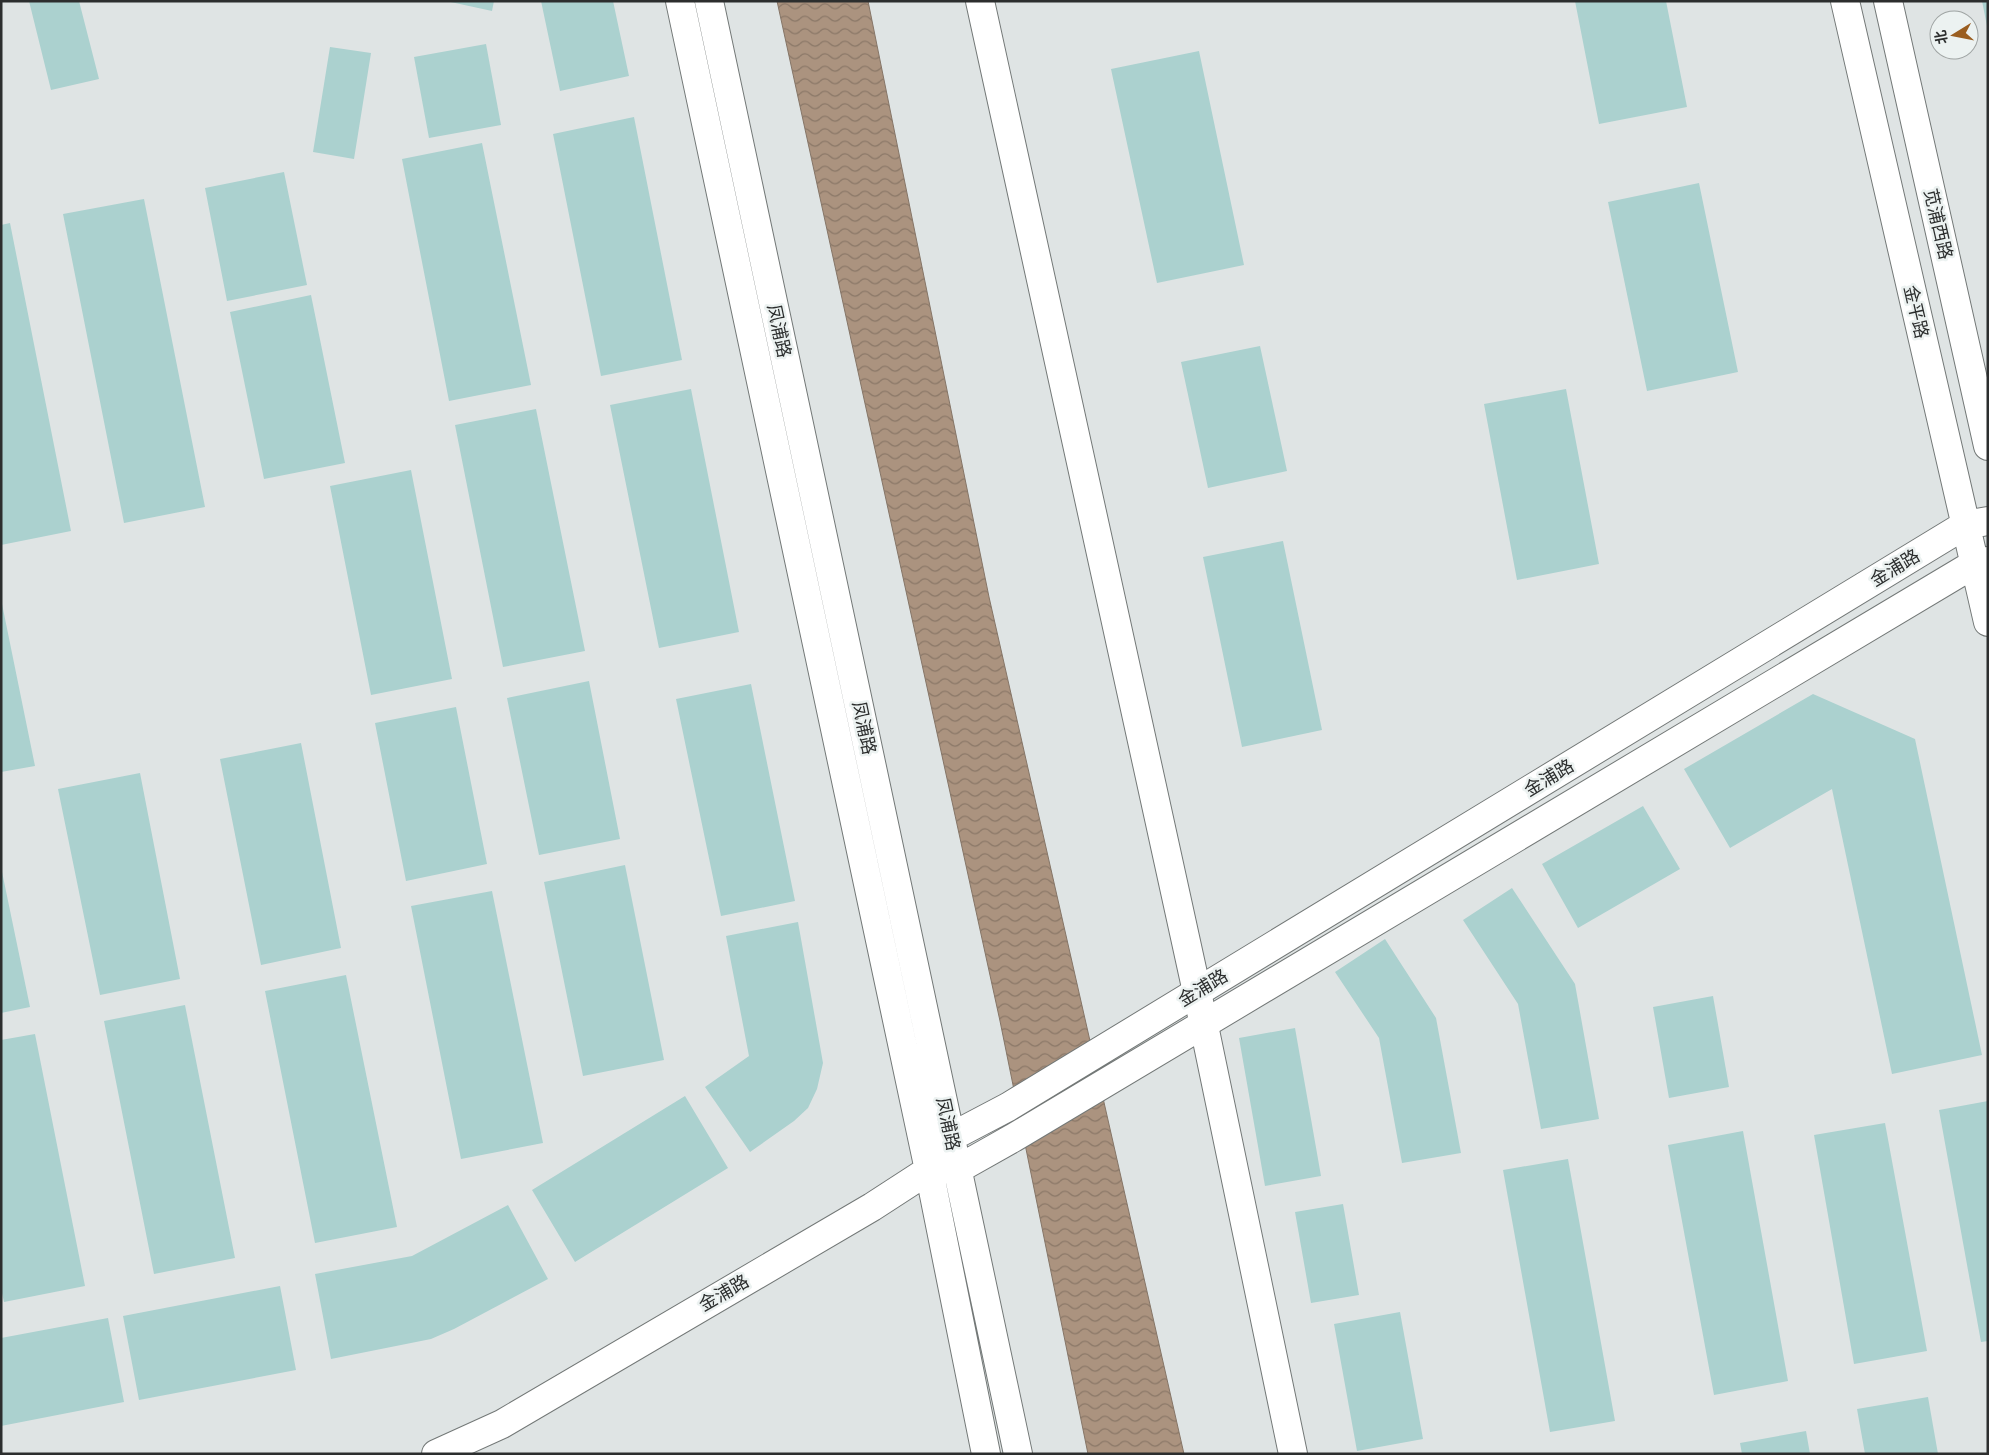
<svg xmlns="http://www.w3.org/2000/svg" width="1989" height="1455" font-family="'Alegreya Sans','Noto Sans SC',sans-serif">
  <style>
    .water { fill: url(#water-waves); stroke: #857567 }
    .building { fill: #abd1cf }
    .lines { fill: none; stroke-linecap: round; stroke-linejoin: round }
    .minor-casing { stroke: #737877; stroke-width: 30 }
    .tertiary-casing { stroke: #737877; stroke-width: 30 }
    .minor { stroke: #fff; stroke-width: 28 }
    .tertiary { stroke: #fff; stroke-width: 28 }
    .labels { text-anchor: middle; stroke-width: 5; stroke-linejoin: round; paint-order: stroke }
    .street-label { font-size: 18px; fill: #2c2e2e; stroke: #ecf2f1 }
  </style>
  <defs>
    <pattern id="water-waves" width="16" height="10" patternUnits="userSpaceOnUse" patternTransform="scale(1.25)"><rect width="16" height="10" fill="#ab937f"/><path d="M0 5q4-4 8 0t8 0" fill="none" stroke="#8b7868"/></pattern>
  </defs>
  <rect width="100%" height="100%" fill="#dfe4e4"/>
  <path class="water" d="M 777,1 L 868,1 L 989,597 L 1184,1454 L 1088,1454 L 1000,1021 Z"/>
  <path class="building" d="M 29,1 L 79,1 L 99,79 L 51,90 Z
    M 446,1 L 494,1 L 492,11 Z
    M 541,1 L 613,1 L 629,76 L 560,91 Z
    M 1575,1 L 1666,1 L 1687,107 L 1599,124 Z
    M 1982,1 L 1988,1 L 1988,26 L 1987,26 Z
    M 486,44 L 501,125 L 429,138 L 414,57 Z
    M 330,47 L 371,53 L 354,159 L 313,152 Z
    M 1199,51 L 1244,265 L 1157,283 L 1111,69 Z
    M 634,117 L 682,360 L 601,376 L 553,134 Z
    M 482,143 L 531,385 L 449,401 L 402,159 Z
    M 284,172 L 307,285 L 227,301 L 205,188 Z
    M 1699,183 L 1738,372 L 1647,391 L 1608,202 Z
    M 144,199 L 205,507 L 124,523 L 63,214 Z
    M 10,223 L 71,531 L 1,545 L 1,225 Z
    M 311,295 L 345,463 L 264,479 L 230,312 Z
    M 1260,346 L 1287,471 L 1208,488 L 1181,362 Z
    M 691,389 L 739,632 L 659,648 L 610,405 Z
    M 1566,389 L 1599,564 L 1517,580 L 1484,404 Z
    M 536,409 L 585,651 L 503,667 L 455,425 Z
    M 411,470 L 452,679 L 371,695 L 330,486 Z
    M 1283,541 L 1322,730 L 1242,747 L 1203,557 Z
    M 1,599 L 35,766 L 1,772 Z
    M 589,681 L 620,839 L 539,855 L 507,698 Z
    M 751,684 L 795,901 L 721,916 L 676,699 Z
    M 1813,694 L 1915,739 L 1982,1055 L 1892,1074 L 1832,789 L 1730,848 L 1684,769 Z
    M 456,707 L 487,864 L 406,881 L 375,723 Z
    M 301,743 L 341,948 L 261,965 L 220,759 Z
    M 140,773 L 180,979 L 100,995 L 58,789 Z
    M 1643,806 L 1680,869 L 1578,928 L 1542,864 Z
    M 625,865 L 664,1060 L 583,1076 L 544,882 Z
    M 1,867 L 30,1007 L 1,1013 Z
    M 1512,888 L 1575,984 L 1599,1119 L 1541,1129 L 1518,1004 L 1463,920 Z
    M 492,891 L 543,1143 L 461,1159 L 411,906 Z
    M 798,922 L 823,1063 L 817,1089 L 808,1108 L 794,1121 L 750,1152 L 705,1087 L 749,1056 L 726,936 Z
    M 1385,939 L 1436,1018 L 1461,1153 L 1402,1163 L 1379,1038 L 1335,972 Z
    M 346,975 L 397,1227 L 315,1243 L 265,991 Z
    M 1713,996 L 1729,1087 L 1669,1098 L 1653,1007 Z
    M 185,1005 L 235,1258 L 154,1274 L 104,1021 Z
    M 1295,1028 L 1321,1176 L 1265,1186 L 1239,1038 Z
    M 35,1034 L 85,1286 L 4,1302 L 1,1289 L 1,1040 Z
    M 685,1096 L 728,1168 L 575,1262 L 532,1190 Z
    M 1988,1101 L 1988,1341 L 1981,1342 L 1939,1110 Z
    M 1885,1123 L 1927,1351 L 1854,1364 L 1814,1135 Z
    M 1743,1131 L 1788,1381 L 1714,1395 L 1668,1145 Z
    M 1568,1159 L 1615,1421 L 1550,1432 L 1503,1170 Z
    M 1343,1204 L 1359,1295 L 1311,1303 L 1295,1212 Z
    M 508,1205 L 548,1279 L 454,1329 L 431,1339 L 331,1359 L 315,1274 L 412,1256 Z
    M 280,1286 L 296,1370 L 139,1400 L 123,1316 Z
    M 1400,1312 L 1423,1439 L 1357,1451 L 1334,1324 Z
    M 108,1318 L 124,1402 L 1,1426 L 1,1338 Z
    M 1928,1397 L 1938,1454 L 1865,1454 L 1857,1409 Z
    M 1806,1431 L 1810,1454 L 1742,1454 L 1740,1443 Z"/>
  <g class="lines">
    <defs>
      <path id="minor" d="M 980,1 L 1197,992 L 1293,1454"/>
      <path id="tertiary" d="M 680,1 L 929,1170 L 986,1454
        M 709,1 L 1018,1454
        M 1845,1 L 1988,622
        M 1888,1 L 1988,446
        M 941,1152 L 951,1137 L 1008,1107 L 1965,525 L 1988,521
        M 436,1454 L 502,1424 L 872,1207 L 929,1170 L 958,1169 L 1013,1138 L 1974,564 L 1988,561"/>
    </defs>
    <use href="#minor" class="minor-casing"/>
    <use href="#tertiary" class="tertiary-casing"/>
    <use href="#minor" class="minor"/>
    <use href="#tertiary" class="tertiary"/>
  </g>
  <g class="labels">
    <g class="street-label">
      <text transform="translate(1938 224) rotate(77)" y="6">苋浦西路</text>
      <text transform="translate(1916 312) rotate(77)" y="6">金平路</text>
      <text transform="translate(779 331) rotate(78)" y="6">凤浦路</text>
      <text transform="translate(1895 568) rotate(-31)" y="6">金浦路</text>
      <text transform="translate(864 728) rotate(78)" y="6">凤浦路</text>
      <text transform="translate(1549 778) rotate(-31)" y="6">金浦路</text>
      <text transform="translate(1203 988) rotate(-31)" y="6">金浦路</text>
      <text transform="translate(948 1124) rotate(78)" y="6">凤浦路</text>
      <text transform="translate(724 1293) rotate(-30)" y="6">金浦路</text>
    </g>
  </g>
  <rect width="1989" height="1455" fill="none" stroke="#2c2e2e" stroke-width="5"/>
  <g transform="translate(1954 35) rotate(260)"><circle r="24" fill="#ecf2f1" stroke="#9fa4a3"/>
  <path d="M0-4L9 19L0 12L-9 19Z" fill="#9a5e20"/>
  <text y="-8" font-size="14" font-weight="bold" text-anchor="middle" fill="#2c2e2e">北</text>
  </g>
</svg>
